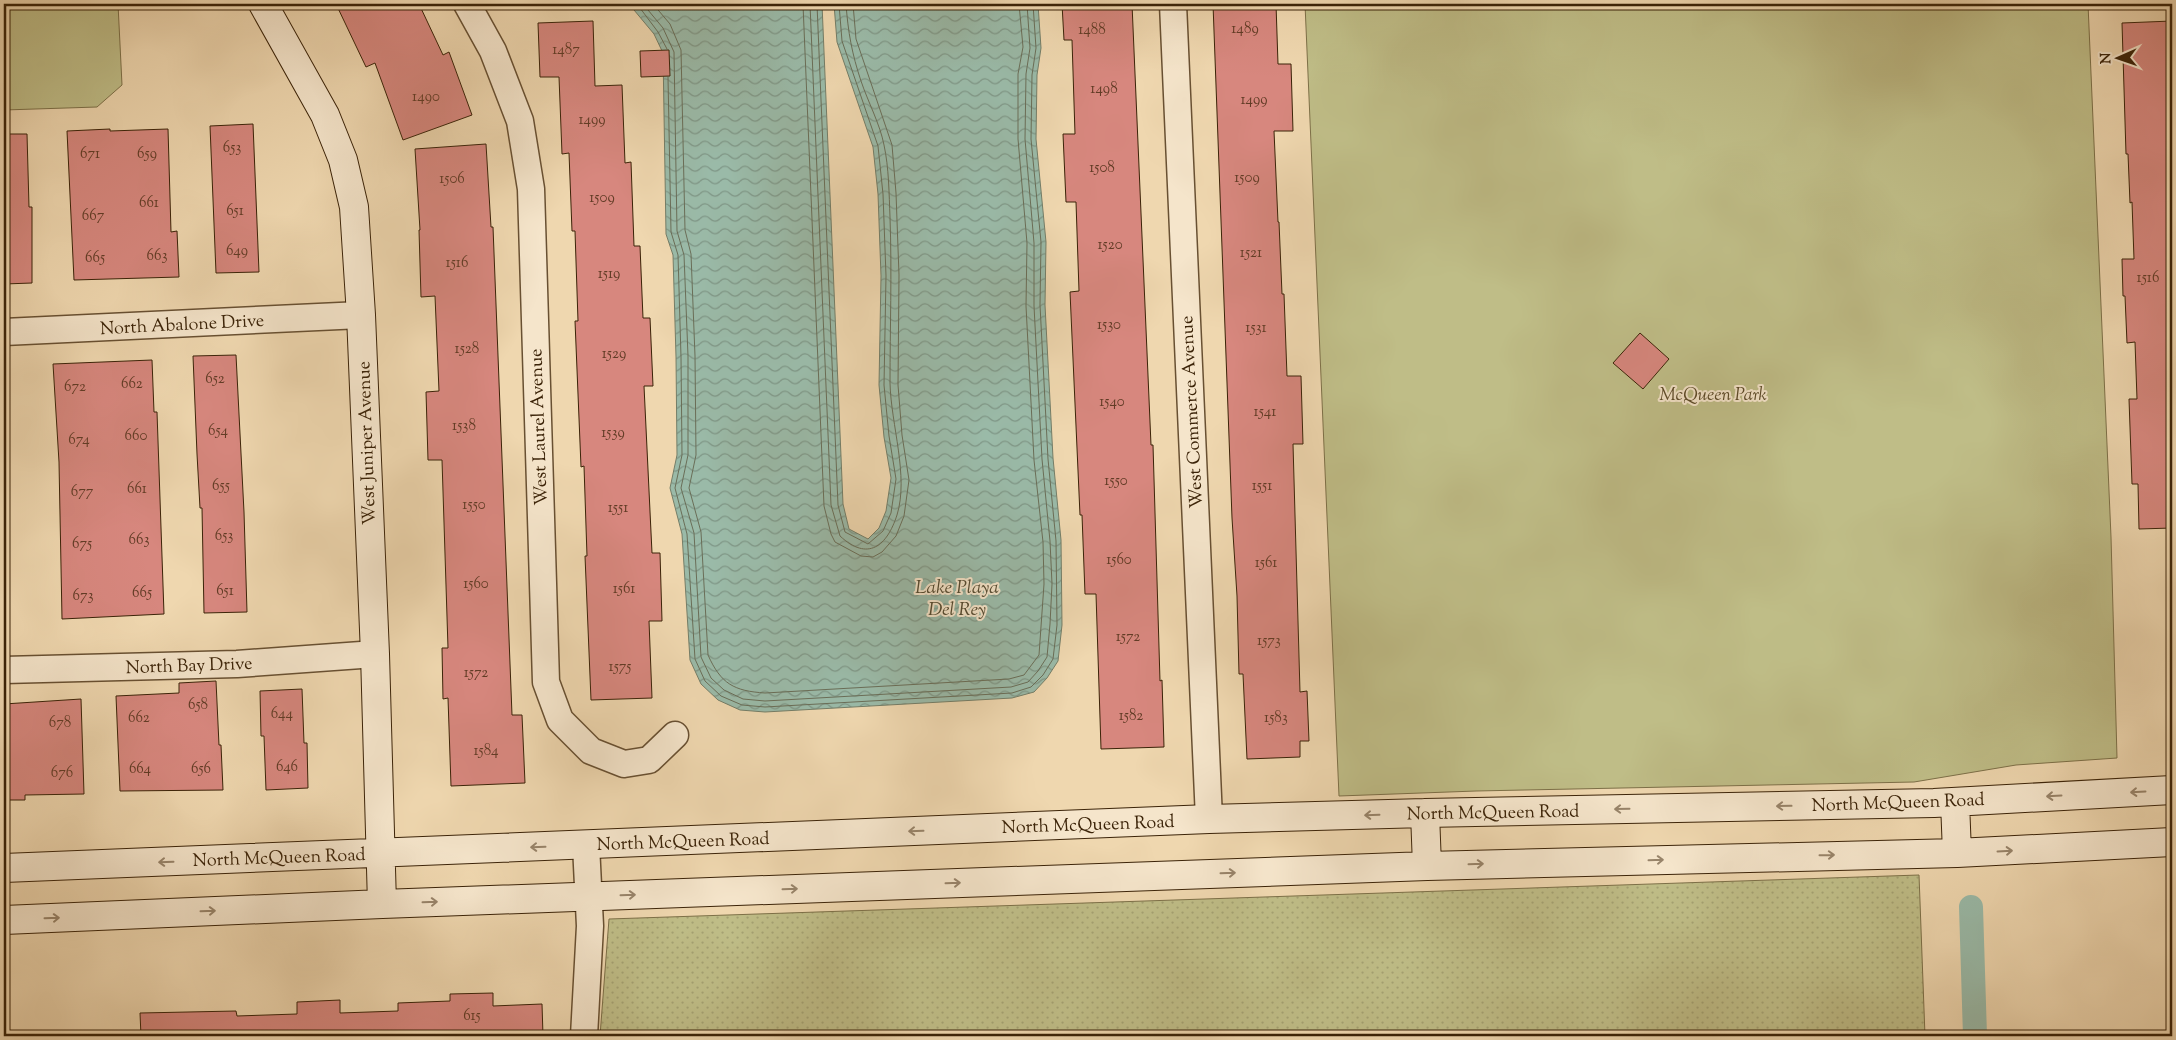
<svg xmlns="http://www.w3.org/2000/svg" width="2176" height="1040" font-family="'Sorts Mill Goudy',serif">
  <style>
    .grass { fill: url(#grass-dots); stroke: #7d7048 }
    .green { fill: #bfbd87; stroke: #7d7048 }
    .water { fill: url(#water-waves); stroke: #747e68 }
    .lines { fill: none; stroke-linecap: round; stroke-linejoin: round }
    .shore { stroke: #6a6e58; stroke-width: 1 }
    .canal { stroke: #9abaa8; stroke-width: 24 }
    .building { fill: #d7877e; stroke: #3b2308 }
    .street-casing { stroke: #685032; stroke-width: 29 }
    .secondary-casing { stroke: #3b2308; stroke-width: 30 }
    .street { stroke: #f5e5cb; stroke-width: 26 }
    .secondary { stroke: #f5e5cb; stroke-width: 28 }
    .oneway { stroke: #98846a }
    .labels { text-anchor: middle; stroke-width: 4; stroke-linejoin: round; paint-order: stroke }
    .number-label { font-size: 15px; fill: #623c26 }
    .street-label { font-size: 18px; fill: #3b2308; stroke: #f5e5cb }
    .park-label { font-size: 18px; font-style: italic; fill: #5c4a28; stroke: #f5e5cb }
    .water-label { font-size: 19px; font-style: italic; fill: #534930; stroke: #f5e5cb }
  </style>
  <defs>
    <pattern id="grass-dots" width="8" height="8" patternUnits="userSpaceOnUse" patternTransform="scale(1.25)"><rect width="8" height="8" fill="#bfbd87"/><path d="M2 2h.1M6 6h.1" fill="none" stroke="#a5a273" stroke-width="1.8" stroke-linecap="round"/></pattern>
    <pattern id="water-waves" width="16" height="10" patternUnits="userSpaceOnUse" patternTransform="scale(1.25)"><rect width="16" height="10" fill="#9abaa8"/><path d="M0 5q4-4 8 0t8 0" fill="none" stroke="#7f9787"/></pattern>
  </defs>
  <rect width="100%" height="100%" fill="#efd7af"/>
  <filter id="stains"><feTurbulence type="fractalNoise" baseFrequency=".004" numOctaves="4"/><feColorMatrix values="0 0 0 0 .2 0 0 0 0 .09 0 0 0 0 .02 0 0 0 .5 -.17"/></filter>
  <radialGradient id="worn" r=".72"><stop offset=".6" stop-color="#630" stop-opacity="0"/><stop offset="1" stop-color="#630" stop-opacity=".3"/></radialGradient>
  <path class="grass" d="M 1919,875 L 1925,1036 L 600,1036 L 609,919 Z"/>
  <path class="green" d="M 4,4 L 118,4 L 122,85 L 97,107 L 4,110 Z
    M 1305,4 L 2088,4 L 2111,537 L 2117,758 L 2016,765 L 1914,782 L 1476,791 L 1339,796 Z"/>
  <path class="water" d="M 631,4 L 822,4 L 843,504 L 849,529 L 868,539 L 879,528 L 886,511 L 891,478 L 884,437 L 879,385 L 881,276 L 878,194 L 873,147 L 837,42 L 834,4 L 1038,4 L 1041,48 L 1037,75 L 1036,139 L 1046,242 L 1045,305 L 1053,458 L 1061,540 L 1062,625 L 1058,661 L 1047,678 L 1034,692 L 1012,698 L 765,712 L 740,710 L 718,700 L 701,684 L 690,660 L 682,534 L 670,488 L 677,455 L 676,357 L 673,255 L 666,234 L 663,53 L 654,34 L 634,10 Z"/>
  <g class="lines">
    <path class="shore" d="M 637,4 L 658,32 L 667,49
      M 643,4 L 663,28 L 674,52 L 677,231 L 684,255 L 688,356 L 688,455 L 681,488 L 694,533 L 701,657 L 711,678 L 724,690 L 743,699 L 765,701 L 1011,687 L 1028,682 L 1038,671 L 1047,657 L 1050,624 L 1052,584 L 1050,541 L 1042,459 L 1034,306 L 1034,243 L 1025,139 L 1026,74 L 1030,48 L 1027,4
      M 653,4 L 670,24 L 681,50 L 685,230 L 691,254 L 695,356 L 696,455 L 689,488 L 701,532 L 708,655 C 721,684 734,691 765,693 L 1009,679 L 1024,675 L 1039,655 L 1044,584 L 1043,542 L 1034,460 L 1026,306 L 1027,243 L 1018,139 L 1018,74 L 1023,47 L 1019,4
      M 803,4 L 824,506 L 831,534 L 835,542 L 861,556 L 873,557 L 882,552 L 896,536 L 904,516 L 909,480 L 902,435 L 898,385 L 899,275 L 896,193 L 892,145 L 856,39 L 853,4
      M 810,4 L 831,505 L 840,536 C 868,562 887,546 897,515 C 909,476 891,425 890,383 C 890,328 892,273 890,217 C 889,194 889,168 884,145 C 880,124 868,102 861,81 C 852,54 848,32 846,4
      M 817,4 L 838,505 L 845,532 L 868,544 L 883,531 L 891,513 L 896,479 L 889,436 L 884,385 L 886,276 L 883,194 L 878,146 L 842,41 L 839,4
      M 668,77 L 671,232 L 678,255 L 681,357 L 682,455 L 675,488 L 687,534 L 695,659 L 705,681 L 721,696 L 742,705 L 765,707 L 1012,693 L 1031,687 L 1043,675 L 1053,659 L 1057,625 L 1056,541 L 1048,459 L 1040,305 L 1041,242 L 1031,139 L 1032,75 L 1036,48 L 1033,4"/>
    <path class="canal" d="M 1971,907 L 1975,1036"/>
  </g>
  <path class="building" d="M 336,4 L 419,4 L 443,55 L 449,52 L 472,115 L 403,140 L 375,63 L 366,67 Z
    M 1062,4 L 1132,4 L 1151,445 L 1153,445 L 1160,681 L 1162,680 L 1164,747 L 1101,749 L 1096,594 L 1085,594 L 1082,515 L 1080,515 L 1070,292 L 1079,291 L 1076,202 L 1066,202 L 1063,134 L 1075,134 L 1072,40 L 1064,40 Z
    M 1213,4 L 1276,4 L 1278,64 L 1291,64 L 1293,131 L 1274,131 L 1278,222 L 1279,222 L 1282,294 L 1284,294 L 1287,376 L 1301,376 L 1303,444 L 1293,444 L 1300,692 L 1307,691 L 1309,741 L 1300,741 L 1300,757 L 1247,759 L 1243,674 L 1239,674 L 1237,596 L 1232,518 Z
    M 593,21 L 595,86 L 622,85 L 625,163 L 631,162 L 634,246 L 640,246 L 643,318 L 650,318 L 653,386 L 644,386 L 652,553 L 660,553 L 662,621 L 649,621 L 652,698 L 591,700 L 585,556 L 587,556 L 584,466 L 581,467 L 575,321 L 578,321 L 575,231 L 572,231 L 569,153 L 562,154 L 559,77 L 540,77 L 538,23 Z
    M 2172,21 L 2172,528 L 2139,529 L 2138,484 L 2132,484 L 2129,399 L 2137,399 L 2135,342 L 2127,343 L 2125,296 L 2123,296 L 2122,259 L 2134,259 L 2132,202 L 2130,203 L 2128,154 L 2126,154 L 2122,23 Z
    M 669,50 L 670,76 L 641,77 L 640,51 Z
    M 253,124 L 259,272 L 216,273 L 210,126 Z
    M 110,129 L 110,131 L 168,129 L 171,232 L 177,231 L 179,277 L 74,280 L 67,131 Z
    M 4,134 L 27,134 L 29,207 L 32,207 L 32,283 L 4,284 Z
    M 486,144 L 491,227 L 493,227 L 512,715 L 522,715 L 525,783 L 451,786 L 448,698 L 443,699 L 442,648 L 448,648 L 442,460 L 428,460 L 426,392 L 439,391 L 435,296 L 421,297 L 419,230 L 420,230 L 415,149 Z
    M 1640,333 L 1669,359 L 1643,389 L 1613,363 Z
    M 236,355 L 244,512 L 247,612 L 204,613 L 202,508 L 200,508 L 197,454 L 193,356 Z
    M 152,360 L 154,412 L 157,412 L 164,614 L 62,619 L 59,462 L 53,364 Z
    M 216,681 L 219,745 L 221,745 L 223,790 L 120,791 L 116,696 L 179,693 L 179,683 Z
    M 302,689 L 304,743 L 307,743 L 308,788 L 266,790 L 264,736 L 261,736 L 260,691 Z
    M 81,699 L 84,794 L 25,795 L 25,800 L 4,800 L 4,704 Z
    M 493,993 L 493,1006 L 542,1004 L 543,1036 L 141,1036 L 140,1013 L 236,1011 L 237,1016 L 297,1014 L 297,1002 L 340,1000 L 340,1013 L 398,1011 L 398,1003 L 450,1001 L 450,994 Z"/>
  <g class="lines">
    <defs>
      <path id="street" d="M 467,4 L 493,51 L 520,121 L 531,189 L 546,682 L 560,720 L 591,751 L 624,764 L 649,760 L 675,735
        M 1173,4 L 1209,819
        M 4,332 L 361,315
        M 4,670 L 237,664 L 375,654
        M 584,1036 L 590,926 L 586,845"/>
      <path id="secondary" d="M 263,4 L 325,115 L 343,160 L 354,207 L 361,315 L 375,654 L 382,904
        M 1955,802 L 1957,853
        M 1425,813 L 1427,866
        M 4,868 L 1209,819 L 1425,813 L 1934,803 L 2172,790
        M 4,920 L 382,904 L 1427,866 L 1957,853 L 2172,842"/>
    </defs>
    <use href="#street" class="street-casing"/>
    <use href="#secondary" class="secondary-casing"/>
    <use href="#street" class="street"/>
    <use href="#secondary" class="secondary"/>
  </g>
  <defs><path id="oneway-shaft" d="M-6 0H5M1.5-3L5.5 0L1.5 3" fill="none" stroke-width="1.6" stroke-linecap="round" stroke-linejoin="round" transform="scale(1.25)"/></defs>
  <g class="oneway">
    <use href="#oneway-shaft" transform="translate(2138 792) rotate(177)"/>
    <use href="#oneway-shaft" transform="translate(2054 796) rotate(177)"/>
    <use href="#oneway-shaft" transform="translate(1784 806) rotate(179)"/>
    <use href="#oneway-shaft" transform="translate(1622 809) rotate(179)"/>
    <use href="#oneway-shaft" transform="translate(1372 815) rotate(178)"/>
    <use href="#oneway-shaft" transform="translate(916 831) rotate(178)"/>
    <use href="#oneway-shaft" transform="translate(538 847) rotate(178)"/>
    <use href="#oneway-shaft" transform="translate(2005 851) rotate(-3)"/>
    <use href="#oneway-shaft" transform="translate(1827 855) rotate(-1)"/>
    <use href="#oneway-shaft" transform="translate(1656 860) rotate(-2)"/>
    <use href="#oneway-shaft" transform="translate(166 862) rotate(178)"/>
    <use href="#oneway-shaft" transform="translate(1476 864) rotate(-2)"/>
    <use href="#oneway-shaft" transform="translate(1228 873) rotate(-2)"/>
    <use href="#oneway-shaft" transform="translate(953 883) rotate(-2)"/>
    <use href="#oneway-shaft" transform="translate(790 889) rotate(-2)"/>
    <use href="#oneway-shaft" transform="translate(628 895) rotate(-2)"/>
    <use href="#oneway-shaft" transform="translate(430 902) rotate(-2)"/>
    <use href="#oneway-shaft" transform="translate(208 911) rotate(-2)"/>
    <use href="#oneway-shaft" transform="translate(52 918) rotate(-2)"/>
  </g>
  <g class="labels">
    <g class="number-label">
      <text x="1245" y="33">1489</text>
      <text x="1092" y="34">1488</text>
      <text x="566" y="54">1487</text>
      <text x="1104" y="93">1498</text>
      <text x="426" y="101">1490</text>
      <text x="1254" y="104">1499</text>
      <text x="592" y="124">1499</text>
      <text x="232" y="152">653</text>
      <text x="90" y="158">671</text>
      <text x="147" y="158">659</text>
      <text x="1102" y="172">1508</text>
      <text x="1247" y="182">1509</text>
      <text x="452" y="183">1506</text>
      <text x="602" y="202">1509</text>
      <text x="149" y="207">661</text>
      <text x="235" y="215">651</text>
      <text x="93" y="220">667</text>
      <text x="1110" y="249">1520</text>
      <text x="237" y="255">649</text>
      <text x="1251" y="257">1521</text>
      <text x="157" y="260">663</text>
      <text x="95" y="262">665</text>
      <text x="457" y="267">1516</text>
      <text x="609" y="278">1519</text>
      <text x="2148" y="282">1516</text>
      <text x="1109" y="329">1530</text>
      <text x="1256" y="332">1531</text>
      <text x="467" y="353">1528</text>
      <text x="614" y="358">1529</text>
      <text x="215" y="383">652</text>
      <text x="132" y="388">662</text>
      <text x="75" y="391">672</text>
      <text x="1112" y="406">1540</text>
      <text x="1265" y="416">1541</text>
      <text x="464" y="430">1538</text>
      <text x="218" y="435">654</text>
      <text x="613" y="437">1539</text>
      <text x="136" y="440">660</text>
      <text x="79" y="444">674</text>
      <text x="1116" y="485">1550</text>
      <text x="221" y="490">655</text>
      <text x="1262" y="490">1551</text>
      <text x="137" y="493">661</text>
      <text x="82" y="496">677</text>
      <text x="474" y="509">1550</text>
      <text x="618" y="512">1551</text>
      <text x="224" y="540">653</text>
      <text x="139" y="544">663</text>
      <text x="82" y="548">675</text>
      <text x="1119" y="564">1560</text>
      <text x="1266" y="567">1561</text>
      <text x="476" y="588">1560</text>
      <text x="624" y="593">1561</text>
      <text x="225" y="595">651</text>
      <text x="142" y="597">665</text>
      <text x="83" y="600">673</text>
      <text x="1128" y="641">1572</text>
      <text x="1269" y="645">1573</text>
      <text x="620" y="671">1575</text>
      <text x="476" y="677">1572</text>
      <text x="198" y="709">658</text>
      <text x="282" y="718">644</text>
      <text x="1131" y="720">1582</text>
      <text x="139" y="722">662</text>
      <text x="1276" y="722">1583</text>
      <text x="60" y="727">678</text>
      <text x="486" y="755">1584</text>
      <text x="287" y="771">646</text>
      <text x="140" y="773">664</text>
      <text x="201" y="773">656</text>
      <text x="62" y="777">676</text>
      <text x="472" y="1020">615</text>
    </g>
    <g class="street-label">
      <text transform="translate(182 324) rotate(-3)" y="6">North Abalone Drive</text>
      <text transform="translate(1191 412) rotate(-93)" y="6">West Commerce Avenue</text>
      <text transform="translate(538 427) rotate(-92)" y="6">West Laurel Avenue</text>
      <text transform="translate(366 443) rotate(-92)" y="6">West Juniper Avenue</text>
      <text transform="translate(189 665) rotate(-2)" y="6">North Bay Drive</text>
      <text transform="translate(1898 802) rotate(-2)" y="6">North McQueen Road</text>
      <text transform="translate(1493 812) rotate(-1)" y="6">North McQueen Road</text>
      <text transform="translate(1088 824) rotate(-2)" y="6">North McQueen Road</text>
      <text transform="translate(683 841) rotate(-2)" y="6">North McQueen Road</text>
      <text transform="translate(279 857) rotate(-2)" y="6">North McQueen Road</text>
    </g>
    <g class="park-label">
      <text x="1713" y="400">McQueen Park</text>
    </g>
    <g class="water-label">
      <text x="957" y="593">Lake Playa<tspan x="957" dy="22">Del Rey</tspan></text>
    </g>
  </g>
  <rect width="2176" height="1040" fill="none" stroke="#efd7af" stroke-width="20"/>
  <rect x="5" y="5" width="2166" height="1030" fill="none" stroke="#3b2308" stroke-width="2.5"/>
  <rect x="10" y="10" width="2156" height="1020" fill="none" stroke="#3b2308"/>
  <g transform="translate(2118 58) rotate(268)" stroke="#f5e5cb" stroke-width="4" paint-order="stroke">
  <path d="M0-4L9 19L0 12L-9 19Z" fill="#3b2308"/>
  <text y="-8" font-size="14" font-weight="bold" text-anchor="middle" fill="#3b2308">N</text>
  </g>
  <rect width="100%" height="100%" filter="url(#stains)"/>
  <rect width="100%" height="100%" fill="url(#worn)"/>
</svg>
